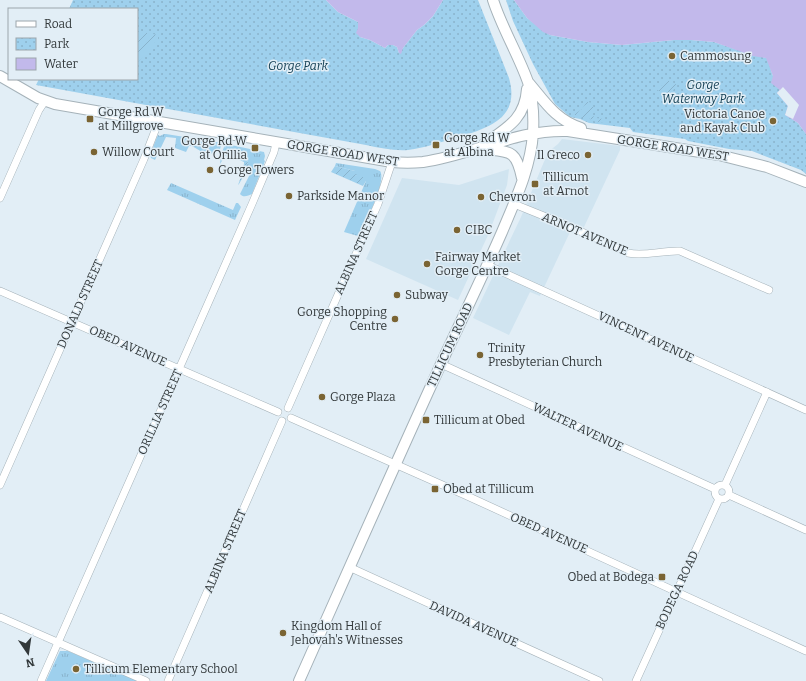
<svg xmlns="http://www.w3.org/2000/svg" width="806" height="681" font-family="Bitter,serif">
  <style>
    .built { fill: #d0e4f0 }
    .grass { fill: url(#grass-tufts) }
    .park { fill: url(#park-dots) }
    .garden { fill: url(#garden-furrows) }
    .water { fill: #c2b9eb }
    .pier { fill: #e2eef6 }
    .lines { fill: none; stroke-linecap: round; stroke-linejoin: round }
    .street-casing { stroke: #a5b2b9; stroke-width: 8 }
    .secondary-casing { stroke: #a5b2b9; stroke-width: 12 }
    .street { stroke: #fff; stroke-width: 7 }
    .secondary { stroke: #fff; stroke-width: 10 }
    .poi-dot { fill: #7a6433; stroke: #e2eef6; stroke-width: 1.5 }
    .labels { text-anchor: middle; stroke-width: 3; stroke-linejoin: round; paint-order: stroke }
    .poi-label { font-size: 12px; fill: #32383a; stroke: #e2eef6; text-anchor: start }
    .park-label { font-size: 12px; font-style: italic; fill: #144055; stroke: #e2eef6 }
    .street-label { font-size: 12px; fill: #32383a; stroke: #e2eef6 }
  </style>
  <defs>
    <pattern id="grass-tufts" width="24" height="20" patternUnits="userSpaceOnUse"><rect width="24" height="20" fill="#9ed0ed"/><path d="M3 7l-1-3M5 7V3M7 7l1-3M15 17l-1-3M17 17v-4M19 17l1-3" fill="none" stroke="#89b3cc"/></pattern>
    <pattern id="park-dots" width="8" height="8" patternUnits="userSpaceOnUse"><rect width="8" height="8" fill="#9ed0ed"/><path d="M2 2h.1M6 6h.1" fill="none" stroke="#89b3cc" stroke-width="1.8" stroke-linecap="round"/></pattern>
    <pattern id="garden-furrows" width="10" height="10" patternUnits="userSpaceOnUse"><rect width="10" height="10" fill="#9ed0ed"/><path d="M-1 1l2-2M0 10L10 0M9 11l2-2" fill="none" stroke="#89b3cc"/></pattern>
  </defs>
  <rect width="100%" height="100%" fill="#e2eef6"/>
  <path class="built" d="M 562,139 L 620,146 L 620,150 L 584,227 L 577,235 L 570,232 L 540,296 L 530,292 L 509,335 L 473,318 L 521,217 L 548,152 L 558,144 Z
    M 509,169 L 507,185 L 489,233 L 458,300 L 366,259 L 402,178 L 459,185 Z"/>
  <path class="grass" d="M 164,134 L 166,134 L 222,143 L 220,149 L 216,149 L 215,152 L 207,155 L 192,146 L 189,146 L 186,152 L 175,148 L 176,138 L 166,137 L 155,160 L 151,158 L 150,155 L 157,137 L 158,135 L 160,136 Z
    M 226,144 L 264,152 L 265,156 L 264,160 L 265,161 L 252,194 C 248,196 243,198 240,194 L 250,174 L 244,172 L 248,162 L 240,154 L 224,147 Z
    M 336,163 L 375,169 L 380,171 C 387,181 365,223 360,235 L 358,236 L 344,232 L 366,181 L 355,175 L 355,171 L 335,166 Z
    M 171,183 L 233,210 L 236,203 L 238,203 L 241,207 L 235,220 L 167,190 Z
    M 60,651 L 68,651 L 138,681 L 46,681 Z"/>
  <path class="park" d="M 73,0 L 326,0 L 338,12 L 358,22 L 360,37 L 370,40 L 385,48 L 388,45 L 393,45 L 397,47 L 399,53 L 417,30 L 424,25 L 433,16 L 443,0 L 478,0 L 509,78 C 521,120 486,128 456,138 C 440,142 425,148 408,150 C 394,151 380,148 366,145 L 36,85 L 39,79 L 137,79 L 137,9 L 69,9 Z
    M 506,0 L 514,0 L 527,18 L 550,35 L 588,42 L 622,45 L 674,40 L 691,40 L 714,42 L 753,55 L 767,58 L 773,76 L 780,90 L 777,93 L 788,106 L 786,115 L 798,123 L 806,134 L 806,174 L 801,170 L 752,151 L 729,149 L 688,141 L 685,139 L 633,132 L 630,128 L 589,123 L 580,119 L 570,117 L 555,104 L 533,64 L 513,21 Z"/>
  <path class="garden" d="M 137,31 L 158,35 L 158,39 L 137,63 Z
    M 665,79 L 676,84 L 670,98 L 665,100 L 667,96 L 656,89 L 656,86 L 663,85 Z
    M 587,102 L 593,103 L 593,116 L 595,118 L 604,119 L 604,123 L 596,122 L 588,118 L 575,117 L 575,114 L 582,109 Z
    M 224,147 L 241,154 L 248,162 L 243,177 L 239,184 L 238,185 L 241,177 L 240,175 L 244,164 L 244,162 L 228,155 L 225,156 L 220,164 L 221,155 Z
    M 335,166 L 355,171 L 355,175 L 366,178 L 366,181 L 363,186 L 331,172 Z"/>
  <path class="water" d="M 326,0 L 443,0 L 433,16 L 424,25 L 417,30 L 403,48 L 401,54 L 399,53 L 397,47 L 393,45 L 388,45 L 385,48 L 370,40 L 360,37 L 356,33 L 358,28 L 358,22 L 338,12 Z
    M 514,0 L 806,0 L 806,134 L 798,123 L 785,115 L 788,106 L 777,93 L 780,90 L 771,83 L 773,76 L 766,58 L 753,56 L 714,42 L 691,40 L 674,40 L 622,45 L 588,42 L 550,35 L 543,32 L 527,18 Z"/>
  <path class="pier" d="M 783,87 L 799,105 L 793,119 L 785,115 L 788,106 L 777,93 Z"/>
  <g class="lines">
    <defs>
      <path id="street" d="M 0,198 L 39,110 L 45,101
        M 514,204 L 571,227 L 628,253 C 645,257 662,250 680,251 L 769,290
        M 487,265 L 806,410
        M 0,291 L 278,412
        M 441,364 L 715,489
        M 288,408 L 378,204 L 392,162
        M 291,418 L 465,495 L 806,651
        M715 492a7 7 0 1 1 14 0a7 7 0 1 1-14 0Z
        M 0,485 L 144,159 L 158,123
        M 725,485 L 767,392
        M 729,495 L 806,530
        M 349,567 L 599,681
        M 0,617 L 146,681
        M 41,681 L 252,204 L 274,152 L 276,143
        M 168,681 L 282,421
        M 636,681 L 719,499"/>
      <path id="secondary" d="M 0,76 L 38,98 L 55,104 L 392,162 C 402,163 413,163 423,162 C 472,155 518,129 568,131 L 719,155 L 767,167 L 806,182
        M 529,83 C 545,102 556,120 581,128
        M 484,144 C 507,128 525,119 527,89
        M 483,149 C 510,152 516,149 522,178
        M 299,681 C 348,571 396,462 446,353 C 465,313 484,273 502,232 C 515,201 531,167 533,133 C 534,116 533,99 528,82 C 518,54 502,28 493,0"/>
    </defs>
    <use href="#street" class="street-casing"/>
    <use href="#secondary" class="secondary-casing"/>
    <use href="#street" class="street"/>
    <use href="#secondary" class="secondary"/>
  </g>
  <g class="poi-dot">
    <circle cx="672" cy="56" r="4"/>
    <rect x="86" y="115" width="8" height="8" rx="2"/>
    <circle cx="773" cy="121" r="4"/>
    <rect x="432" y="141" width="8" height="8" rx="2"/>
    <rect x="251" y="144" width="8" height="8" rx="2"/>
    <circle cx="94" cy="152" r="4"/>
    <circle cx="588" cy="155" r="4"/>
    <circle cx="210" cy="170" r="4"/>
    <rect x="531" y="180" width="8" height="8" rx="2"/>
    <circle cx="289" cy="196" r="4"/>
    <circle cx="481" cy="197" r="4"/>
    <circle cx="457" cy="230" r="4"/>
    <circle cx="427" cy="264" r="4"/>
    <circle cx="397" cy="295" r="4"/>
    <circle cx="395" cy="319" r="4"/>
    <circle cx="480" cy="355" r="4"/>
    <circle cx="322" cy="397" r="4"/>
    <rect x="422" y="416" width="8" height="8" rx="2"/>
    <rect x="431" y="485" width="8" height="8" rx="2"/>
    <rect x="658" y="573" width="8" height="8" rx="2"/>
    <circle cx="283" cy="633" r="4"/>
    <circle cx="76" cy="669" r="4"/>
  </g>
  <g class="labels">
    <g class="poi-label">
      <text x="680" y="60">Cammosung</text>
      <text x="98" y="116">Gorge Rd W<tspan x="98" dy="14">at Millgrove</tspan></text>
      <text x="765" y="118" text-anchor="end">Victoria Canoe<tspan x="765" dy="14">and Kayak Club</tspan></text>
      <text x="444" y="142">Gorge Rd W<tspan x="444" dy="14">at Albina</tspan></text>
      <text x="247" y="145" text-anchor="end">Gorge Rd W<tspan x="247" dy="14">at Orillia</tspan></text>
      <text x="102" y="156">Willow Court</text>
      <text x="580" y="159" text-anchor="end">Il Greco</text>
      <text x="218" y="174">Gorge Towers</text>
      <text x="543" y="181">Tillicum<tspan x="543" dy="14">at Arnot</tspan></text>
      <text x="297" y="200">Parkside Manor</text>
      <text x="489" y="201">Chevron</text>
      <text x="465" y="234">CIBC</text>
      <text x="435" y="261">Fairway Market<tspan x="435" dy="14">Gorge Centre</tspan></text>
      <text x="405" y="299">Subway</text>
      <text x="387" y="316" text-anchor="end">Gorge Shopping<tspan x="387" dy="14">Centre</tspan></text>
      <text x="488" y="352">Trinity<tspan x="488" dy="14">Presbyterian Church</tspan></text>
      <text x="330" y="401">Gorge Plaza</text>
      <text x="434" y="424">Tillicum at Obed</text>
      <text x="443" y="493">Obed at Tillicum</text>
      <text x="654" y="581" text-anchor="end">Obed at Bodega</text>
      <text x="291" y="630">Kingdom Hall of<tspan x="291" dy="14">Jehovah's Witnesses</tspan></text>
      <text x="84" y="673">Tillicum Elementary School</text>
    </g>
    <g class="park-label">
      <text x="298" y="70">Gorge Park</text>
      <text x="703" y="89">Gorge<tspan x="703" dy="14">Waterway Park</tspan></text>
    </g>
    <g class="street-label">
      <text transform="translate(673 148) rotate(9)" y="4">GORGE ROAD WEST</text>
      <text transform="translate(343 153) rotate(9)" y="4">GORGE ROAD WEST</text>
      <text transform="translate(585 234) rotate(23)" y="4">ARNOT AVENUE</text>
      <text transform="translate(356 253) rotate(-66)" y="4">ALBINA STREET</text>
      <text transform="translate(80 304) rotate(-66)" y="4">DONALD STREET</text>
      <text transform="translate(646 337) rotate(25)" y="4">VINCENT AVENUE</text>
      <text transform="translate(450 345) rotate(-65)" y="4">TILLICUM ROAD</text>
      <text transform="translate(128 346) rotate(24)" y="4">OBED AVENUE</text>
      <text transform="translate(160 412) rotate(-66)" y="4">ORILLIA STREET</text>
      <text transform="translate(578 427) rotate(25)" y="4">WALTER AVENUE</text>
      <text transform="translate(549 533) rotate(24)" y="4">OBED AVENUE</text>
      <text transform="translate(225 551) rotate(-67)" y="4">ALBINA STREET</text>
      <text transform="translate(677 590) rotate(-65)" y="4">BODEGA ROAD</text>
      <text transform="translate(474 624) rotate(24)" y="4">DAVIDA AVENUE</text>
    </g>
  </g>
  <rect x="8" y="8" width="130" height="72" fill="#e2eef6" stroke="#9ca5ab"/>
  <rect x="16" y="21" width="20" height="6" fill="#ffffff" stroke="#9ca5ab"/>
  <text x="44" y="28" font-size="12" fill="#32383a">Road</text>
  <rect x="16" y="38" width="20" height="12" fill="url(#park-dots)" stroke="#9ca5ab"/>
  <text x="44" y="48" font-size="12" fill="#32383a">Park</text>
  <rect x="16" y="58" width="20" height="12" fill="#c2b9eb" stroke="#9ca5ab"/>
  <text x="44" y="68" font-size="12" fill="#32383a">Water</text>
  <g transform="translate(28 653) rotate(167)" stroke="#e2eef6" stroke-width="3" paint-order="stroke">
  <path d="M0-3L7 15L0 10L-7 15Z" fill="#32383a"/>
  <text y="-6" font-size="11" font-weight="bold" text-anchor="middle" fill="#32383a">N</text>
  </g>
</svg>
